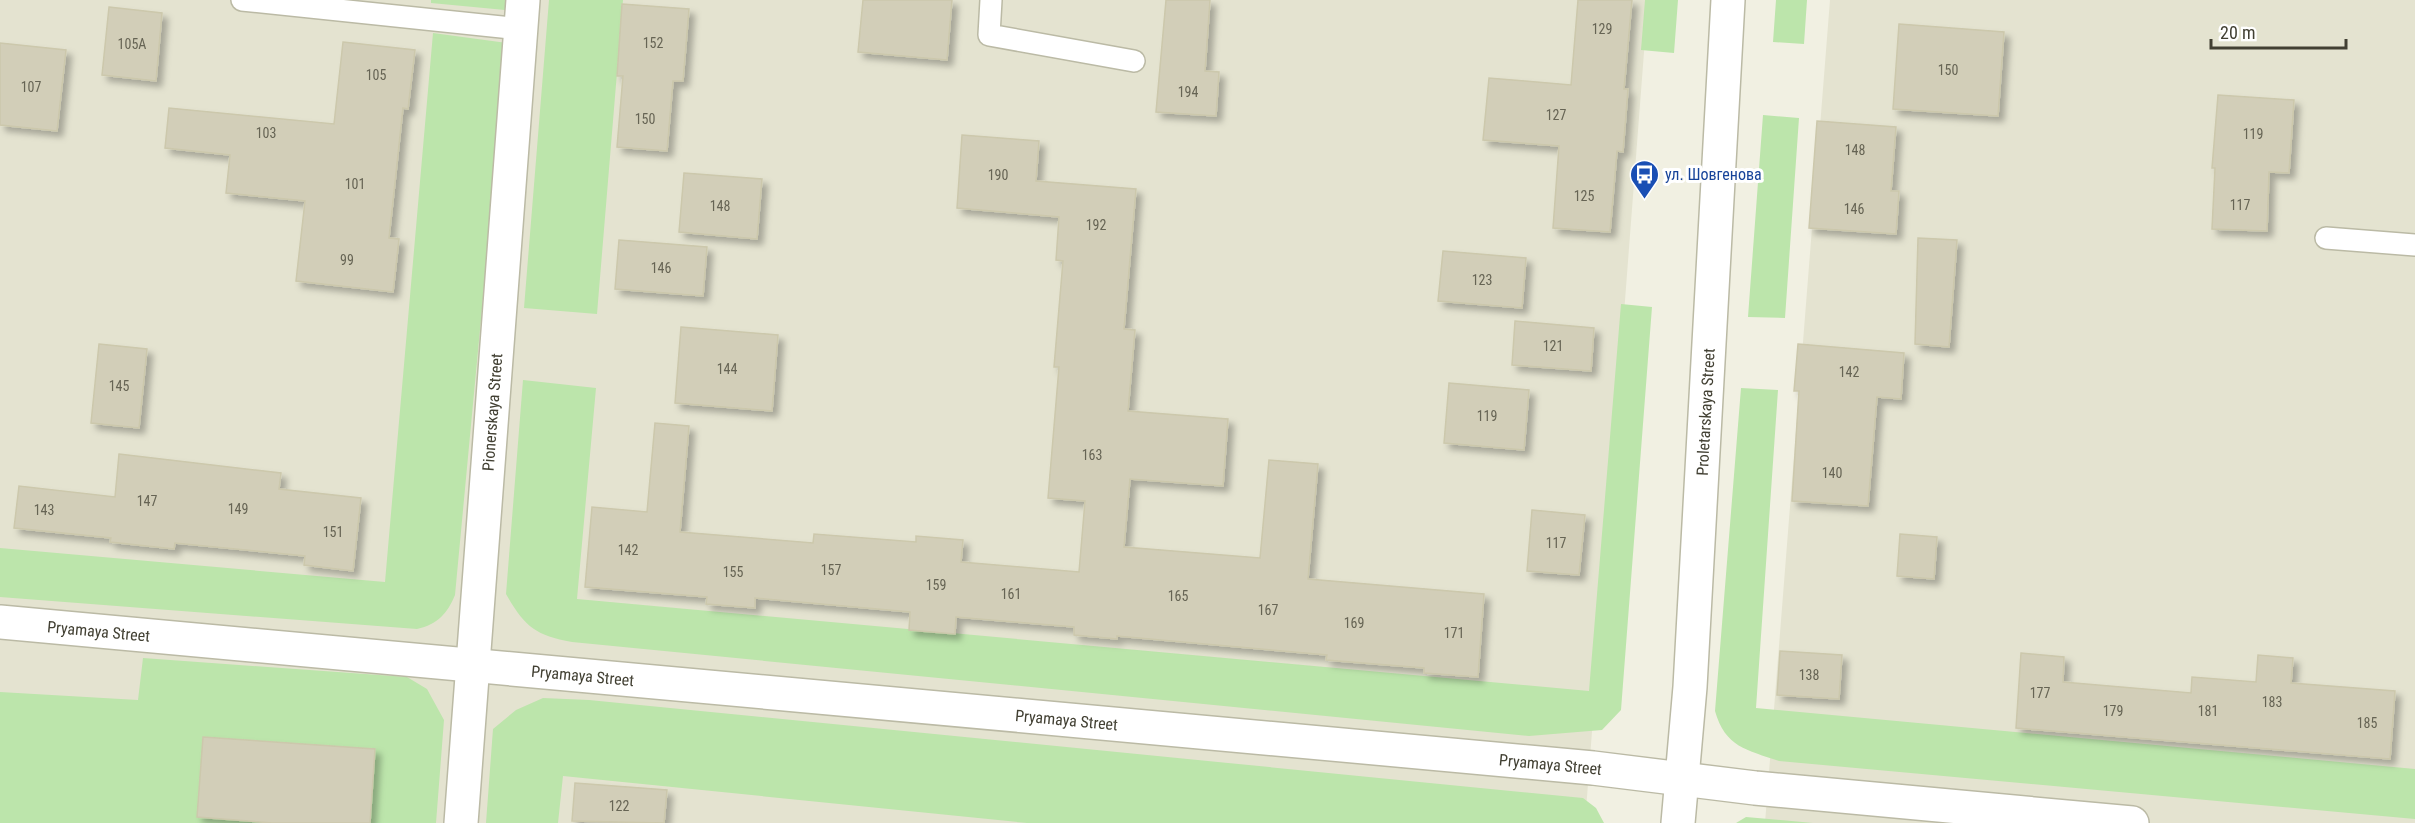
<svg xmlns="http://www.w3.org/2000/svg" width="2415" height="823" font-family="'Roboto Condensed',sans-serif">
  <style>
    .residential { fill: #e4e3d0 }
    .green { fill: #bce5ab }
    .building { fill: #d2ceb8; stroke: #ccc8ac; stroke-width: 1.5; filter: url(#shadow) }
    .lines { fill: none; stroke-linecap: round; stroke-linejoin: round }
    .service-casing { stroke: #bbbaa5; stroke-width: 24 }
    .minor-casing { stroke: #bbbaa5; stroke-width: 36 }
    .tertiary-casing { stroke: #bbbaa5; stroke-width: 36 }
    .service { stroke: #fff; stroke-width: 21 }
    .minor { stroke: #fff; stroke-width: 33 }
    .tertiary { stroke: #fff; stroke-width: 33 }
    .labels { text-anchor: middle; stroke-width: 6; stroke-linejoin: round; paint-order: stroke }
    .number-label { font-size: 14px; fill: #666454 }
    .transit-label { font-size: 16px; fill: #164399; stroke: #fff; text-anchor: start }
    .street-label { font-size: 16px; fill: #424033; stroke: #fff }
  </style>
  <defs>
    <filter id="shadow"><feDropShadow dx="5.5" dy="5.5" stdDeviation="3" flood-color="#0004"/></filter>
  </defs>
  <rect width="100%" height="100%" fill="#f1f0e2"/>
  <path class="residential" d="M 0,0 L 1648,0 L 1585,823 L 0,823 Z
    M 1830,0 L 2415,0 L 2415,823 L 1765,823 Z"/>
  <path class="green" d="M 431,0 L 506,0 L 505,10 L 431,3 Z
    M 549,0 L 623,0 L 597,314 L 524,308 Z
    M 1645,0 L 1678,0 L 1674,53 L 1641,50 Z
    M 1776,0 L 1807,0 L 1804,44 L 1773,42 Z
    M 433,33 L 507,43 L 455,595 C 447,614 438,624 417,629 L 0,597 L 0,548 L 385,582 Z
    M 1763,115 L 1799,118 L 1785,318 L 1748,317 Z
    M 1621,304 L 1652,307 L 1621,710 L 1602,730 L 1529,736 L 572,642 C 535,635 525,627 506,594 L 523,380 L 596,388 L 577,599 L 1589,691 Z
    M 1741,388 L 1778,390 L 1756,708 L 2415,769 L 2415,819 L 1779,761 C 1747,750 1725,747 1715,711 Z
    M 143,658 L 407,677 L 427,689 L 444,720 L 436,823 L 0,823 L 0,692 L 138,700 Z
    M 543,698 L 589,700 L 1583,798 L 1596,808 L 1604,823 L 1027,823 L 563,776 L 558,823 L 486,823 L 493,729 L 516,710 Z
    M 1746,817 L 1813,823 L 1736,823 Z"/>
  <path class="building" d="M 863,0 L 952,0 L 947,60 L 858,52 Z
    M 1166,0 L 1210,0 L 1205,71 L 1219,72 L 1216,116 L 1156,112 Z
    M 1578,0 L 1632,0 L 1624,89 L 1628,89 L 1623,152 L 1617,151 L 1610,232 L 1553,228 L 1559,146 L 1483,140 L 1489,78 L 1571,85 Z
    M 622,4 L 689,9 L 683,81 L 673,81 L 667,151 L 617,147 L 623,76 L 617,76 Z
    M 109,7 L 162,13 L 156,81 L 102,75 Z
    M 1899,24 L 2004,32 L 1998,116 L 1893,109 Z
    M 343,42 L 415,50 L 408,109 L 403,108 L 389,238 L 399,239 L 393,292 L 296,281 L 305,201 L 226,193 L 230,155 L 165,148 L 169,108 L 334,124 Z
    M 0,43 L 66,50 L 57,131 L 0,125 Z
    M 2218,95 L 2294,100 L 2289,173 L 2269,172 L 2267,231 L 2212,229 L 2215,168 L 2212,168 Z
    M 1817,121 L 1896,127 L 1891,191 L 1899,191 L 1896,234 L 1809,228 Z
    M 962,135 L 1039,141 L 1036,181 L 1136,189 L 1124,329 L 1135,330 L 1128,411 L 1228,419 L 1223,486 L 1130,479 L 1124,547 L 1260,558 L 1269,460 L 1318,464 L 1308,579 L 1484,594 L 1478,677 L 1424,673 L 1424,668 L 1326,660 L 1327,655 L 1117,636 L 1117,639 L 1074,635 L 1074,627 L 956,617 L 955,634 L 909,630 L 910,612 L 755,598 L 755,608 L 706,604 L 707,597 L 585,587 L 592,507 L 647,512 L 655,423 L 689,426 L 680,532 L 813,543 L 814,534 L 916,542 L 916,536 L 963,540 L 961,562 L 1079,572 L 1085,501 L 1048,498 L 1059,367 L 1054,367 L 1063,261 L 1056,260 L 1059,217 L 957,208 Z
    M 684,173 L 762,179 L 757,239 L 679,232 Z
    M 1918,238 L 1957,240 L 1949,347 L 1915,344 Z
    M 619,240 L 707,247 L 703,296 L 615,289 Z
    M 1443,251 L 1526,258 L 1522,308 L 1438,301 Z
    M 1515,321 L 1594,328 L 1591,371 L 1512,365 Z
    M 681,327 L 778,335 L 772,411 L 675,403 Z
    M 99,344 L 147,349 L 139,428 L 91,423 Z
    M 1798,344 L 1904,353 L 1901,399 L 1877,397 L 1868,506 L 1792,501 L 1799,391 L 1794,391 Z
    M 1449,383 L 1529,390 L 1524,450 L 1444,443 Z
    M 119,454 L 281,473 L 279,489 L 361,498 L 353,571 L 304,565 L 305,556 L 175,543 L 174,549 L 110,542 L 111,538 L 14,528 L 19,486 L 115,497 Z
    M 1532,510 L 1585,515 L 1579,575 L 1527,571 Z
    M 1900,534 L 1937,537 L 1934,579 L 1897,576 Z
    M 1780,651 L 1842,655 L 1839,699 L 1777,695 Z
    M 2021,653 L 2064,657 L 2063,682 L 2191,693 L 2192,677 L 2256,682 L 2258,655 L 2293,658 L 2291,683 L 2395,691 L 2390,759 L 2016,728 Z
    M 203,737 L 375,749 L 370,823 L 272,823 L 197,817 Z
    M 575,783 L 667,790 L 664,823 L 572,821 Z"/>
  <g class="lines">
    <defs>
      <path id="service" d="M 242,0 L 521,29
        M 991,0 L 989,35 L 1134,61
        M 2326,238 L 2415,245"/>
      <g id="minor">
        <path id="s1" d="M 0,622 L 1593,768 L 1755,788 L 2132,823"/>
        <path id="s2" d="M 461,823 L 523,0"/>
      </g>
      <g id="tertiary">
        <path id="s3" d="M 1678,823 L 1690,687 L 1728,0"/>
      </g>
    </defs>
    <use href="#service" class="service-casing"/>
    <use href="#minor" class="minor-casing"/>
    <use href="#tertiary" class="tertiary-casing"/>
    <use href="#service" class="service"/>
    <use href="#minor" class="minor"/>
    <use href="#tertiary" class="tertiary"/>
  </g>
  <defs>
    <symbol id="bus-pin" viewBox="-11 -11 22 30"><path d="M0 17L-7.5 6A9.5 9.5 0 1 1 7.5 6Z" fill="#1a4fb4" stroke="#fff"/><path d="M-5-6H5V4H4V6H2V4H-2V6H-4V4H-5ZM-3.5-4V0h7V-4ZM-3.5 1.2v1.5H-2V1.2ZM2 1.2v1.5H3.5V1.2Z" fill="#fff"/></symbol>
  </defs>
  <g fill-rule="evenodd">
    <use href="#bus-pin" x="1628" y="158" width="33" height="45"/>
  </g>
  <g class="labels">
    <g class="number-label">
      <text x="1602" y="34">129</text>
      <text x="653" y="48">152</text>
      <text x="132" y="49">105А</text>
      <text x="1948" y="75">150</text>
      <text x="376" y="80">105</text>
      <text x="31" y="92">107</text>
      <text x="1188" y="97">194</text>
      <text x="1556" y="120">127</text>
      <text x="645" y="124">150</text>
      <text x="266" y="138">103</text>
      <text x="2253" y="139">119</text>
      <text x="1855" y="155">148</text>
      <text x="998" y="180">190</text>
      <text x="355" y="189">101</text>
      <text x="1584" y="201">125</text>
      <text x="2240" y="210">117</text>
      <text x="720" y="211">148</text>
      <text x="1854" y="214">146</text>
      <text x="1096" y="230">192</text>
      <text x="347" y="265">99</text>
      <text x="661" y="273">146</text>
      <text x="1482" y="285">123</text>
      <text x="1553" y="351">121</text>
      <text x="727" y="374">144</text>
      <text x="1849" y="377">142</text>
      <text x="119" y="391">145</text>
      <text x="1487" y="421">119</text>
      <text x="1092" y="460">163</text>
      <text x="1832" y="478">140</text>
      <text x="147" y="506">147</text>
      <text x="238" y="514">149</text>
      <text x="44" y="515">143</text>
      <text x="333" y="537">151</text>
      <text x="1556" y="548">117</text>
      <text x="628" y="555">142</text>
      <text x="831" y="575">157</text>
      <text x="733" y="577">155</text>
      <text x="936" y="590">159</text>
      <text x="1011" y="599">161</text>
      <text x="1178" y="601">165</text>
      <text x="1268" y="615">167</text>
      <text x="1354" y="628">169</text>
      <text x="1454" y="638">171</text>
      <text x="1809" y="680">138</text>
      <text x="2040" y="698">177</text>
      <text x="2272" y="707">183</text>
      <text x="2113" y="716">179</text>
      <text x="2208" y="716">181</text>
      <text x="2367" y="728">185</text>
      <text x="619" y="811">122</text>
    </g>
    <g class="transit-label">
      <text x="1665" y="180">ул. Шовгенова</text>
    </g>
    <g class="street-label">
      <text dy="6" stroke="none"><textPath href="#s2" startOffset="412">Pionerskaya Street</textPath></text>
      <text dy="6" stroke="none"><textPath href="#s3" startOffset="412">Proletarskaya Street</textPath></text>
      <text dy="6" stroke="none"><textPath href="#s1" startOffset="99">Pryamaya Street</textPath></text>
      <text dy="6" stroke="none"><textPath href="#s1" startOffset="585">Pryamaya Street</textPath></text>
      <text dy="6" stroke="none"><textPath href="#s1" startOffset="1071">Pryamaya Street</textPath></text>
      <text dy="6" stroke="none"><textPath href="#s1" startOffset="1557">Pryamaya Street</textPath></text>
    </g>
  </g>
  <path d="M2211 39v9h135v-9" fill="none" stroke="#424033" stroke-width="3"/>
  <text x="2220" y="39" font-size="18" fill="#424033" stroke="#ffffff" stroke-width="4.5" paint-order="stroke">20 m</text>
</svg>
